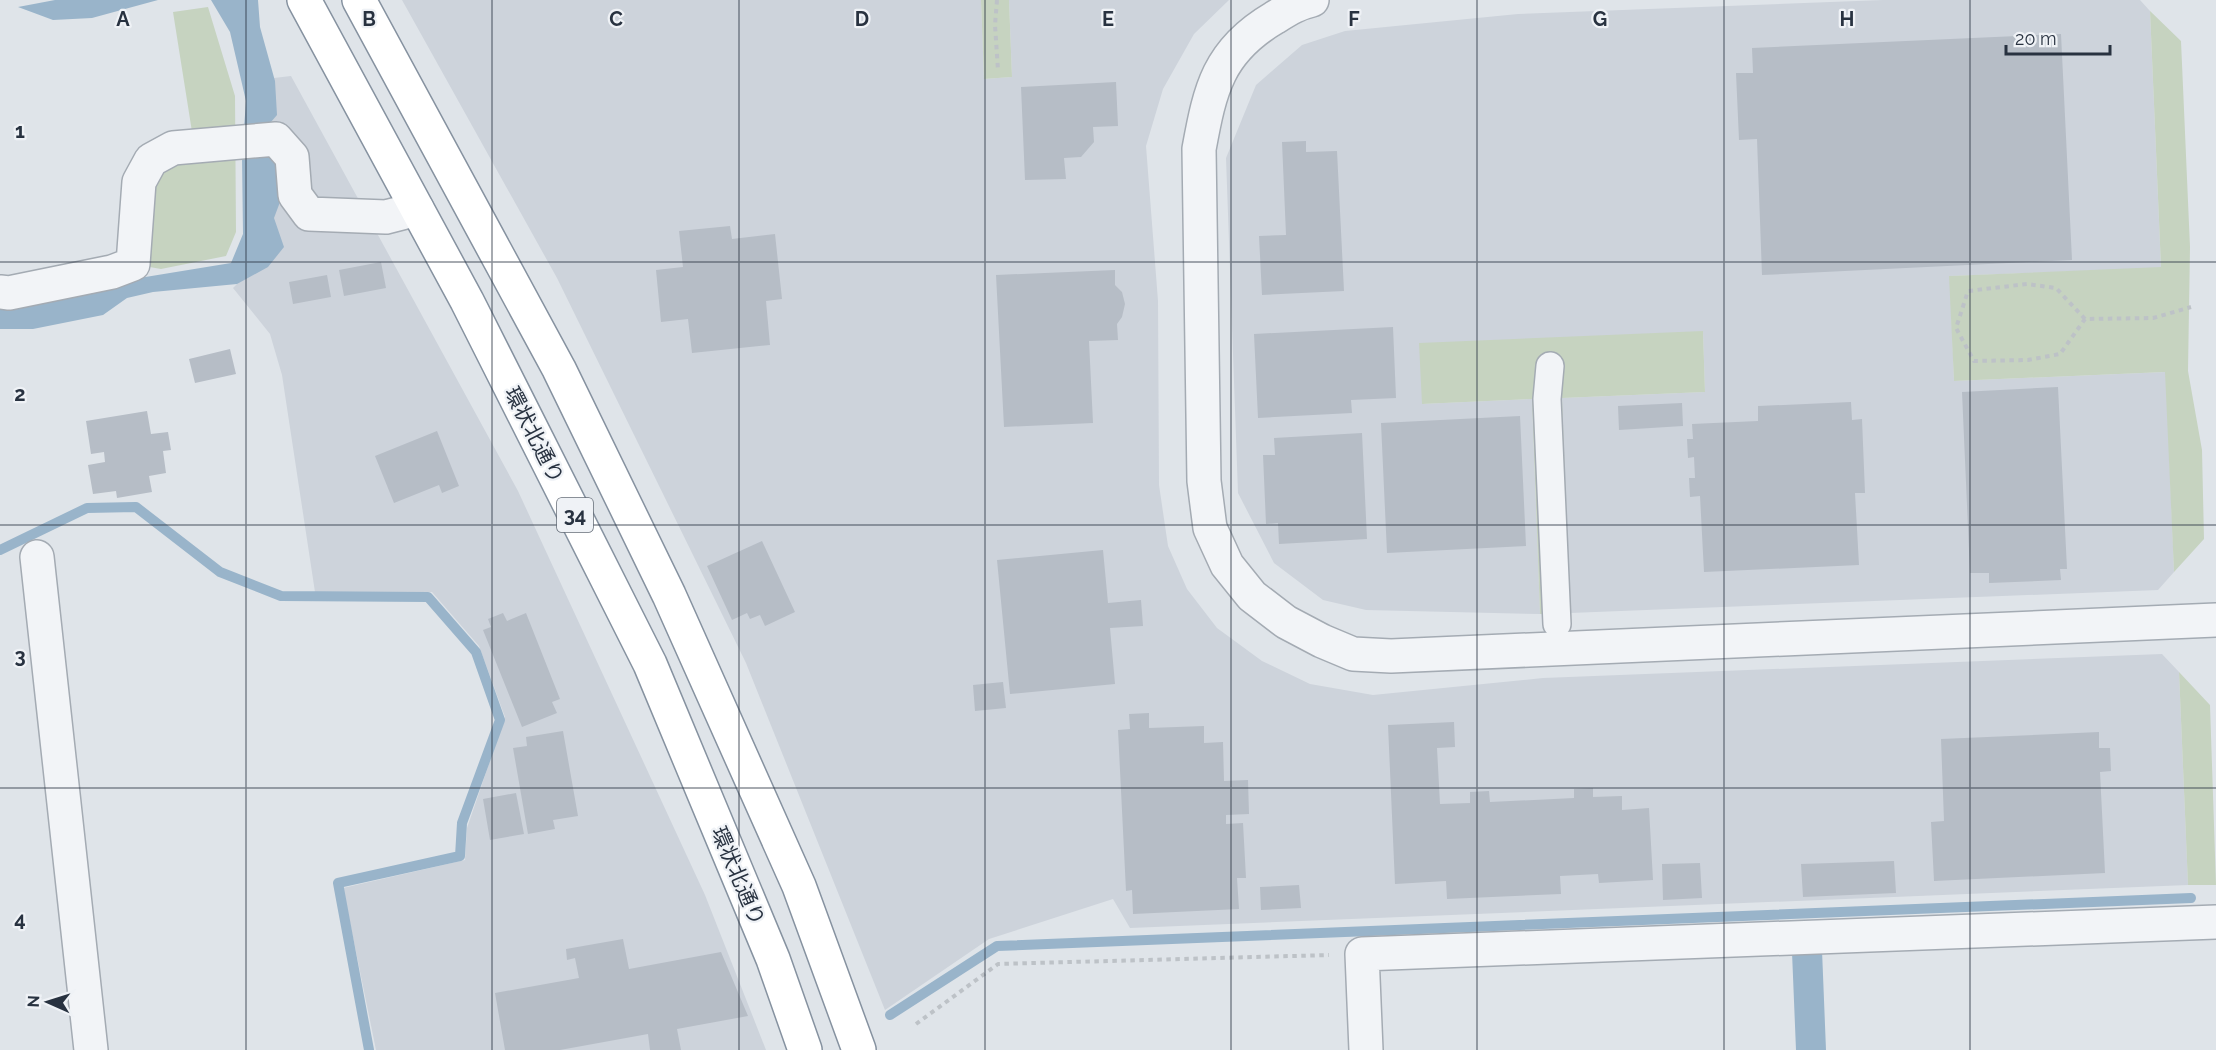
<svg xmlns="http://www.w3.org/2000/svg" width="2216" height="1050" viewBox="0 0 2216 1050" font-family="Raleway,'Noto Sans JP',sans-serif">
<style>
.built{fill:#cdd3db}
.green{fill:#c6d3c0}
.water{fill:#99b4ca}
.lines{fill:none;stroke-linecap:round;stroke-linejoin:round}
.stream{stroke:#99b4ca;stroke-width:10}
.building{fill:#b6bdc6}
.pedestrian-casing{stroke:#a4abb3;stroke-width:30}
.minor-casing{stroke:#a4abb3;stroke-width:36}
.trunk-casing{stroke:#8692a0;stroke-width:36}
.path{stroke:#bdc2c7;stroke-width:4;stroke-dasharray:4.5 4.5;stroke-linecap:butt}
.pedestrian{stroke:#f2f4f7;stroke-width:27}
.minor{stroke:#f2f4f7;stroke-width:33}
.trunk{stroke:#fff;stroke-width:33}
.grid{fill:none;stroke:#283240;stroke-width:1.5;stroke-opacity:0.55}
.labels{text-anchor:middle;stroke-width:4.5;stroke-linejoin:round;paint-order:stroke}
.shield{fill:#eff2f6;stroke:#646c77;stroke-width:1.5}
.shield-label{font-size:20px;font-weight:bold;fill:#283240}
.street-label{font-size:21px;fill:#283240;stroke:#eff2f6}
.grid-label{font-size:20px;text-anchor:middle;font-weight:bold;fill:#283240;stroke:#eff2f6;stroke-width:4.5;stroke-linejoin:round;paint-order:stroke}
</style>
<rect width="100%" height="100%" fill="#dfe4e9"/>
<path class="built" d="M 402,0 L 981,0 L 984,79 L 1012,77 L 1009,0 L 1229,0 L 1194,34 L 1163,89 L 1146,146 L 1158,301 L 1159,485 L 1168,546 L 1187,589 L 1217,628 L 1262,661 L 1310,684 L 1373,695 L 1543,678 L 2162,654 L 2179,672 L 2188,885 L 1130,928 L 1113,899 L 989,939 L 885,1010 L 746,663 L 557,278 Z
M 1883,0 L 2140,0 L 2150,11 L 2161,268 L 1950,276 L 1954,381 L 2166,372 L 2174,572 L 2158,590 L 1570,613 L 1562,398 L 1705,392 L 1703,331 L 1422,404 L 1532,399 L 1540,614 L 1366,610 L 1323,600 L 1274,563 L 1238,493 L 1226,158 L 1256,85 L 1302,45 L 1345,31 L 1518,14 Z
M 291,76 L 518,491 L 705,895 L 766,1050 L 376,1050 L 343,888 L 465,860 L 467,828 L 505,717 L 479,646 L 432,592 L 315,592 L 282,375 L 270,334 L 233,288 L 258,263 L 257,80 Z"/>
<path class="green" d="M 981,0 L 1009,0 L 1012,77 L 984,79 Z
M 208,7 L 235,96 L 236,232 L 226,256 L 161,269 L 110,260 L 127,238 L 129,174 L 193,138 L 173,12 Z
M 2150,11 L 2181,41 L 2190,247 L 2188,371 L 2202,450 L 2204,539 L 2174,572 L 2165,372 L 1954,381 L 1949,276 L 2161,267 Z
M 1703,331 L 1705,392 L 1562,398 L 1570,613 L 1540,614 L 1532,399 L 1422,404 L 1419,343 Z
M 2179,672 L 2210,705 L 2216,885 L 2188,885 Z"/>
<path class="water" d="M 55,0 L 158,0 L 92,18 L 53,20 L 18,7 Z
M 211,0 L 258,0 L 260,27 L 275,81 L 277,115 L 264,130 L 277,157 L 280,202 L 274,218 L 284,247 L 268,267 L 237,284 L 153,292 L 127,298 L 103,315 L 33,329 L 0,329 L 0,308 L 121,281 L 231,263 L 243,234 L 242,156 L 246,101 L 230,32 Z
M 1822,950 L 1826,1050 L 1796,1050 L 1792,952 Z"/>
<g class="lines">
<path class="stream" d="M 0,550 L 87,508 L 136,507 L 220,572 L 281,596 L 428,597 L 476,652 L 500,720 L 462,823 L 460,856 L 338,883 L 369,1050
M 890,1015 L 997,946 L 2191,898"/>
</g>
<path class="building" d="M 2061,34 L 2072,260 L 1762,275 L 1757,139 L 1739,140 L 1736,73 L 1753,73 L 1752,48 Z
M 1116,82 L 1118,126 L 1093,127 L 1094,142 L 1081,157 L 1064,158 L 1066,179 L 1025,180 L 1021,87 Z
M 1306,141 L 1306,152 L 1337,151 L 1344,291 L 1262,295 L 1259,236 L 1286,235 L 1282,142 Z
M 730,226 L 732,239 L 775,234 L 782,299 L 766,301 L 770,345 L 692,353 L 688,319 L 661,322 L 656,270 L 683,267 L 679,231 Z
M 381,262 L 386,288 L 344,296 L 339,270 Z
M 1115,270 L 1115,285 L 1122,292 L 1125,304 L 1122,317 L 1117,324 L 1118,340 L 1089,341 L 1093,423 L 1004,427 L 996,275 Z
M 327,275 L 331,297 L 293,304 L 289,282 Z
M 1393,327 L 1396,398 L 1351,400 L 1352,413 L 1258,418 L 1254,334 Z
M 230,349 L 236,374 L 195,383 L 189,359 Z
M 2058,387 L 2067,569 L 2060,569 L 2061,580 L 1989,583 L 1989,573 L 1970,573 L 1962,392 Z
M 1851,402 L 1852,420 L 1862,419 L 1865,493 L 1855,493 L 1859,565 L 1704,572 L 1700,496 L 1690,497 L 1689,478 L 1695,478 L 1694,457 L 1688,458 L 1687,439 L 1693,439 L 1692,424 L 1758,421 L 1758,406 Z
M 1682,403 L 1683,426 L 1619,430 L 1618,406 Z
M 147,411 L 151,434 L 168,432 L 171,450 L 163,451 L 166,473 L 149,476 L 152,492 L 117,498 L 116,491 L 93,494 L 88,465 L 105,462 L 104,452 L 91,454 L 86,421 Z
M 1520,416 L 1526,546 L 1387,553 L 1381,423 Z
M 437,431 L 459,486 L 442,493 L 439,485 L 394,503 L 375,456 Z
M 1362,433 L 1367,539 L 1279,544 L 1278,523 L 1266,524 L 1263,455 L 1275,455 L 1274,438 Z
M 762,541 L 795,612 L 765,626 L 760,615 L 750,619 L 747,613 L 732,620 L 707,566 Z
M 1103,550 L 1108,603 L 1141,600 L 1143,626 L 1110,628 L 1115,684 L 1010,694 L 997,560 Z
M 503,613 L 507,621 L 526,613 L 560,699 L 552,702 L 557,713 L 522,727 L 483,630 L 491,627 L 488,619 Z
M 1003,682 L 1006,708 L 975,711 L 973,685 Z
M 1149,713 L 1149,728 L 1204,726 L 1204,743 L 1223,742 L 1224,781 L 1248,780 L 1249,814 L 1226,815 L 1226,824 L 1243,823 L 1246,878 L 1237,878 L 1239,909 L 1133,914 L 1132,890 L 1126,891 L 1118,730 L 1130,729 L 1129,714 Z
M 1454,722 L 1455,747 L 1437,748 L 1440,804 L 1470,803 L 1470,792 L 1489,791 L 1490,802 L 1574,798 L 1574,789 L 1593,788 L 1593,797 L 1622,796 L 1622,810 L 1649,808 L 1653,880 L 1599,883 L 1598,874 L 1560,876 L 1561,894 L 1447,899 L 1446,881 L 1395,884 L 1388,725 Z
M 563,731 L 578,816 L 553,820 L 555,829 L 528,834 L 513,748 L 527,746 L 526,737 Z
M 2099,732 L 2099,748 L 2110,748 L 2111,771 L 2100,772 L 2105,873 L 1934,881 L 1931,822 L 1944,821 L 1941,739 Z
M 516,793 L 524,834 L 490,840 L 483,799 Z
M 1894,861 L 1896,893 L 1803,897 L 1801,864 Z
M 1700,863 L 1702,898 L 1663,900 L 1662,864 Z
M 1299,885 L 1301,908 L 1261,910 L 1260,887 Z
M 623,939 L 629,969 L 721,952 L 748,1016 L 677,1029 L 681,1050 L 650,1050 L 648,1034 L 560,1050 L 505,1050 L 495,993 L 579,978 L 575,958 L 567,960 L 566,949 Z"/>
<g class="lines">
<g class="pedestrian-casing">
<path id="pedestrian" d="M 1550,366 L 1547,399 L 1557,624"/>
</g>
<g class="minor-casing">
<path id="minor" d="M 1312,0 C 1298,3 1287,10 1274,18 C 1218,51 1210,89 1199,149 L 1204,481 L 1210,528 L 1227,565 L 1252,596 L 1286,622 L 1322,641 L 1353,654 L 1391,656 L 2216,620
M 0,292 L 9,293 L 112,272 L 133,264 L 139,182 L 151,160 L 173,148 L 276,139 L 292,157 L 295,195 L 309,214 L 386,217 L 417,209
M 37,557 L 91,1050
M 1366,1050 L 1362,954 L 2216,922"/>
</g>
<g class="trunk-casing">
<path id="trunk" d="M 304,0 L 467,301 L 650,664 L 773,959 L 805,1050
M 359,0 L 559,369 L 669,595 L 799,886 L 859,1050"/>
</g>
<path class="path" d="M 997,0 L 995,25 L 998,70
M 2085,319 L 2056,288 L 2027,284 L 1968,291 L 1956,328 L 1974,361 L 2028,360 L 2060,354 L 2085,319 L 2153,318 L 2191,307
M 916,1024 L 998,964 L 1329,955"/>
<use href="#pedestrian" class="pedestrian"/>
<use href="#minor" class="minor"/>
<use href="#trunk" class="trunk"/>
</g>
<path class="grid" d="M 246,0 L 246,1050M 492,0 L 492,1050M 739,0 L 739,1050M 985,0 L 985,1050M 1231,0 L 1231,1050M 1477,0 L 1477,1050M 1724,0 L 1724,1050M 1970,0 L 1970,1050M 0,262 L 2216,262M 0,525 L 2216,525M 0,788 L 2216,788"/>
<g class="labels">
<rect class="shield" x="557" y="498" width="36" height="34" rx="4.5"/>
<g class="shield-label">
<text x="575" y="522">34</text>
</g>
<g class="street-label">
<text transform="translate(534 435) rotate(63)" y="7">環状北通り</text>
<text transform="translate(738 876) rotate(67)" y="7">環状北通り</text>
</g>
</g>
<g class="grid-label">
<text x="123" y="26">A</text>
<text x="369" y="26">B</text>
<text x="616" y="26">C</text>
<text x="862" y="26">D</text>
<text x="1108" y="26">E</text>
<text x="1354" y="26">F</text>
<text x="1600" y="26">G</text>
<text x="1847" y="26">H</text>
<text x="20" y="138">1</text>
<text x="20" y="401">2</text>
<text x="20" y="663">3</text>
<text x="20" y="926">4</text>
</g>
<g transform="translate(48 1002) rotate(273)" stroke="#eff2f6" stroke-width="4.5" paint-order="stroke">
<path d="M0-4.5L10 22L0 15L-10 22Z" fill="#283240"/>
<text y="-9" font-size="16" font-weight="bold" text-anchor="middle" fill="#283240">N</text>
</g>
<path d="M2006 45v9h104v-9" fill="none" stroke="#283240" stroke-width="3"/>
<text x="2015" y="45" font-size="18" fill="#283240" stroke="#eff2f6" stroke-width="4.5" paint-order="stroke">20 m</text>
</svg>
